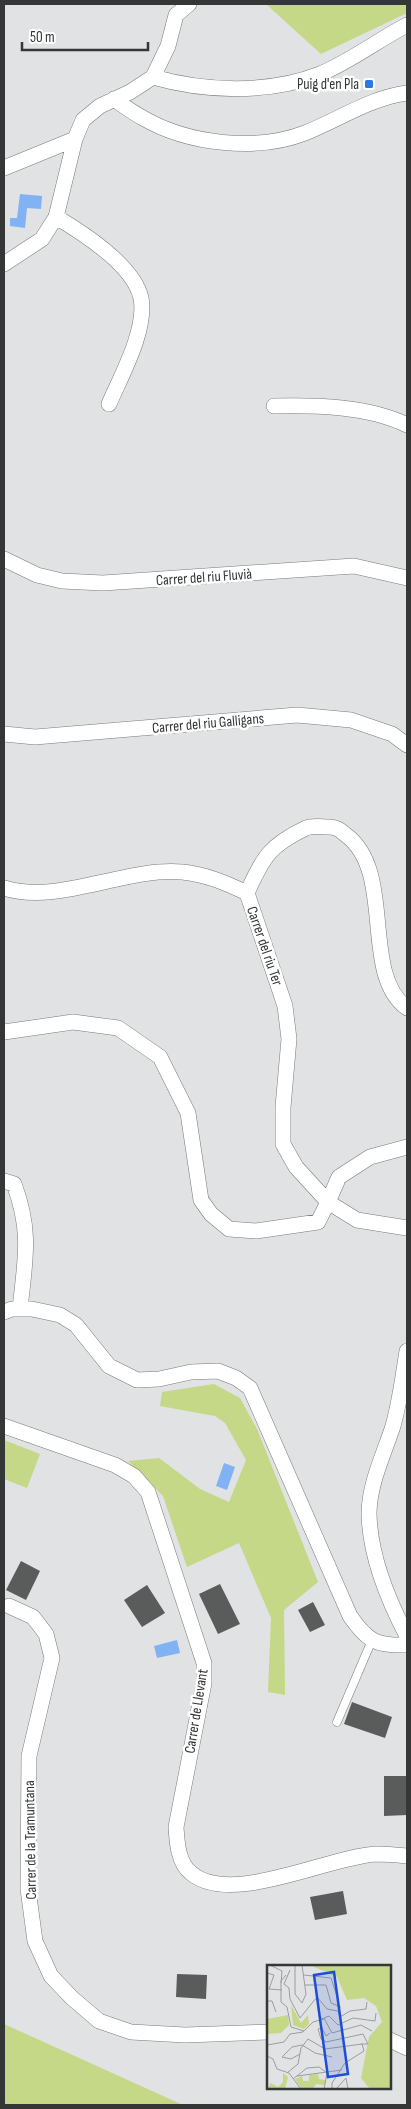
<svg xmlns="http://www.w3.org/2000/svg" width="411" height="2109" viewBox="0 0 411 2109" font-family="'Sofia Sans Condensed',sans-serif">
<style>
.green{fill:#c4d887}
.water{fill:#81b2f3}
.building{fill:#5a5b5b}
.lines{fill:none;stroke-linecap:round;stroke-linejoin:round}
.lane-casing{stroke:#797a7b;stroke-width:9}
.street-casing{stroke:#797a7b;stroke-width:16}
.lane{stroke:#fff;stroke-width:8}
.street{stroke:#fff;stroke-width:15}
.poi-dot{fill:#2b79e5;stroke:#fff;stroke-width:2}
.labels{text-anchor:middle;stroke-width:5;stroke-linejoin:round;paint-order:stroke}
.poi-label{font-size:15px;fill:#353636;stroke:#fff;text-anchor:end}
.street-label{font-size:15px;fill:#353636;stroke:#fff}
.inset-road{fill:none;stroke:#9c9d9e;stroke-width:1}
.view{fill:#1d4ed8;fill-opacity:0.15;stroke:#1d4ed8;stroke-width:2.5}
.inset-edge{fill:none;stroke:#353636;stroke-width:2.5}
</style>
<rect width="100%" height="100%" fill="#e1e2e3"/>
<path class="green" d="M 266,4 L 407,4 L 407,13 L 321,54 Z
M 214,1384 L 240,1398 L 257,1429 L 318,1582 L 284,1610 L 285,1695 L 268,1692 L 271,1618 L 239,1543 L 187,1567 L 163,1496 L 128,1461 L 159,1458 L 200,1489 L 229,1502 L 246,1460 L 225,1423 L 215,1416 L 160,1406 L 162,1392 Z
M 4,1440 L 40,1454 L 27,1488 L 4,1479 Z
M 4,2024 L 183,2105 L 4,2105 Z"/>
<path class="water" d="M 20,194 L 42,196 L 41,209 L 27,208 L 25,228 L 10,226 L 10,218 L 17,218 Z
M 224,1463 L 235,1467 L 227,1490 L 216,1486 Z
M 177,1640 L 180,1653 L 157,1658 L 154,1646 Z"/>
<path class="building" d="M 21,1561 L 40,1571 L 26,1600 L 6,1590 Z
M 220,1584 L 240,1624 L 218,1634 L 199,1594 Z
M 147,1585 L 165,1613 L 142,1627 L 124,1600 Z
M 313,1602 L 325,1625 L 310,1632 L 298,1610 Z
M 352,1702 L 392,1717 L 385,1738 L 344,1724 Z
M 384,1776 L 407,1776 L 407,1815 L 384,1816 Z
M 343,1891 L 347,1914 L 315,1920 L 310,1897 Z
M 177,1974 L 207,1975 L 206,1999 L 176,1997 Z"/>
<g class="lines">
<g class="lane-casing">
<path id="lane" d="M 337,1722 L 372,1640"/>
</g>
<g class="street-casing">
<path id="street" d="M 153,77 C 205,92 269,94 320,74 C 351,61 378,40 407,25
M 114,99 C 124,106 133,113 143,118 C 188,144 256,152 305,133 C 340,119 370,98 407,93
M 4,168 L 75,139
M 56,217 C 83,233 134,266 141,298 C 147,330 121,376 109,404
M 4,264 L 42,239 L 56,217 L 75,139 L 83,120 L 100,106 L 130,92 L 153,77 L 168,46 L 176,15 L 189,4
M 274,406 C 316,405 368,406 407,425
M 4,559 L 37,575 L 62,581 L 103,583 L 354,566 L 407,578
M 4,734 L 35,737 L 297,715 L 351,720 L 392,734 L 407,745
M 4,888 C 58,905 126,867 182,872 C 205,874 226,883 247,893 L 285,1006 L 289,1039 L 283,1107 L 283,1144 L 296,1167 L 328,1202 L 318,1222 L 256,1231 L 229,1229 L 211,1214 L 201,1200 L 188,1113 L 160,1057 L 118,1028 L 73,1022 L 4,1032
M 247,893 C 263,857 270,845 306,828 C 313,825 322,827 329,827 C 337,827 340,830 346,835 C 396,872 360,974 407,1008
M 407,1147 L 370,1157 L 339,1177 L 328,1202 L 357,1220 L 407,1228
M 4,1181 L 14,1184 C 32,1232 25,1260 20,1309
M 4,1312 L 12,1309 L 32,1309 L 60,1315 L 76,1325 L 109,1366 L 137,1380 L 159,1379 L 191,1372 L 218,1371 L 236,1378 L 250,1388 L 350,1616 C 368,1642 377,1646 407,1645
M 407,1351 C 403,1376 400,1401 393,1426 C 384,1454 369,1484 369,1514 C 370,1555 388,1600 407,1636
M 4,1426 L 115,1465 L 134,1476 L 148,1492 L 204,1663 L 204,1683 L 176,1827 C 177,1842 178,1863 191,1873 C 231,1907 329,1856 377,1854 C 387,1854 397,1855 407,1856
M 9,1606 L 33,1617 L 46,1634 L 52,1658 L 29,1756 L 28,1889 L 35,1941 L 51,1976 L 72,1998 L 99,2021 L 131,2032 L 185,2035 L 268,2032
M 390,2040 L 407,2048"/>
</g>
<use href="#lane" class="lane"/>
<use href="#street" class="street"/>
</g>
<rect class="poi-dot" x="364" y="79" width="10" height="10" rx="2.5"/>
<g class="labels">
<g class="poi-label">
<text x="359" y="89">Puig d'en Pla</text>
</g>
<g class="street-label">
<text transform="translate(204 577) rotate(-4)" y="5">Carrer del riu Fluvià</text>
<text transform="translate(208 723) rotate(-5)" y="5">Carrer del riu Galligans</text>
<text transform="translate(265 946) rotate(71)" y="5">Carrer del riu Ter</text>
<text transform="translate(196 1711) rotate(-81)" y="5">Carrer de Llevant</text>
<text transform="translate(30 1840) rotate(-91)" y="5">Carrer de la Tramuntana</text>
</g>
</g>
<g transform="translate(267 1965)">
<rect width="124" height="124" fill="#e1e2e3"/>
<path d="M 43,0 L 124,0 L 124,124 L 103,124 L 94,113 L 102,72 L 115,57 L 109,41 L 97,33 L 80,35 L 70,12 ZM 24,40 L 34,58 L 41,50 L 42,59 L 37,64 L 26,60 ZM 21,50 L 22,60 L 14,68 L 0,69 L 0,54 ZM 16,108 L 21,112 L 18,124 L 0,124 L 4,118 L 11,122 L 16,117 ZM 51,109 L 52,114 L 58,115 L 58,120 L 49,119 L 46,124 L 35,124 L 28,114 L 35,111 L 36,116 L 42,116 L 42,110 Z" fill="#c4d887"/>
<path class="inset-road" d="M 3,0 L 15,6 L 14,18M 28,0 L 28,29 L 35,38 L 39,29 L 35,0M 23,5 L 17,19 L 22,23 L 23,34 L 33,53 L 50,32M 0,8 L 7,10 L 2,24 L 15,25M 19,10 L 14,16 L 14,37 L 20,42 L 24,62 L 37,66M 37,10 L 64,13 L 70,31M 38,20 L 59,20 L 64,38 L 74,42M 50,32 L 60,44 L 71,46M 0,36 L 5,36 L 9,47M 71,46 L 73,52 L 83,46 L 99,44 L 100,37M 105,66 L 94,60 L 65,68 L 57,53 L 62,51 L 71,60 L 86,53 L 108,56 L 109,48M 63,68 L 59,71 L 55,63 L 51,64 L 54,74 L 59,77 L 96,69 L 101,79 L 94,79M 0,80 L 17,77 L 23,69 L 36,67 L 46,57 L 57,54 L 52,52 L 50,32M 33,89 L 24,94 L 15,92 L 25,82 L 35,80 L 48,88 L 65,92M 0,91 L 6,94 L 10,104 L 22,108 L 34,124M 20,108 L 31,99 L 34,83 L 41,74 L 58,84 L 95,79 L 97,86 L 78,98 L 65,118 L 65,124M 30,111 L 75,105M 26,114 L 40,103 L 52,102 L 60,108 L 57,124M 69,124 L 79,113 L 81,124"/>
<path class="view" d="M 67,7 L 81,109 L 61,112 L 47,10 Z"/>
<rect width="124" height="124" class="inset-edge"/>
</g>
<rect width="411" height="2109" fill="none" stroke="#353636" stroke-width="10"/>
<path d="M22 42v8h126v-8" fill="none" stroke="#353636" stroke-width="2.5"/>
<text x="30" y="42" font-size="15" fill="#353636" stroke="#ffffff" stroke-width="4" paint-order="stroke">50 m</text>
</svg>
